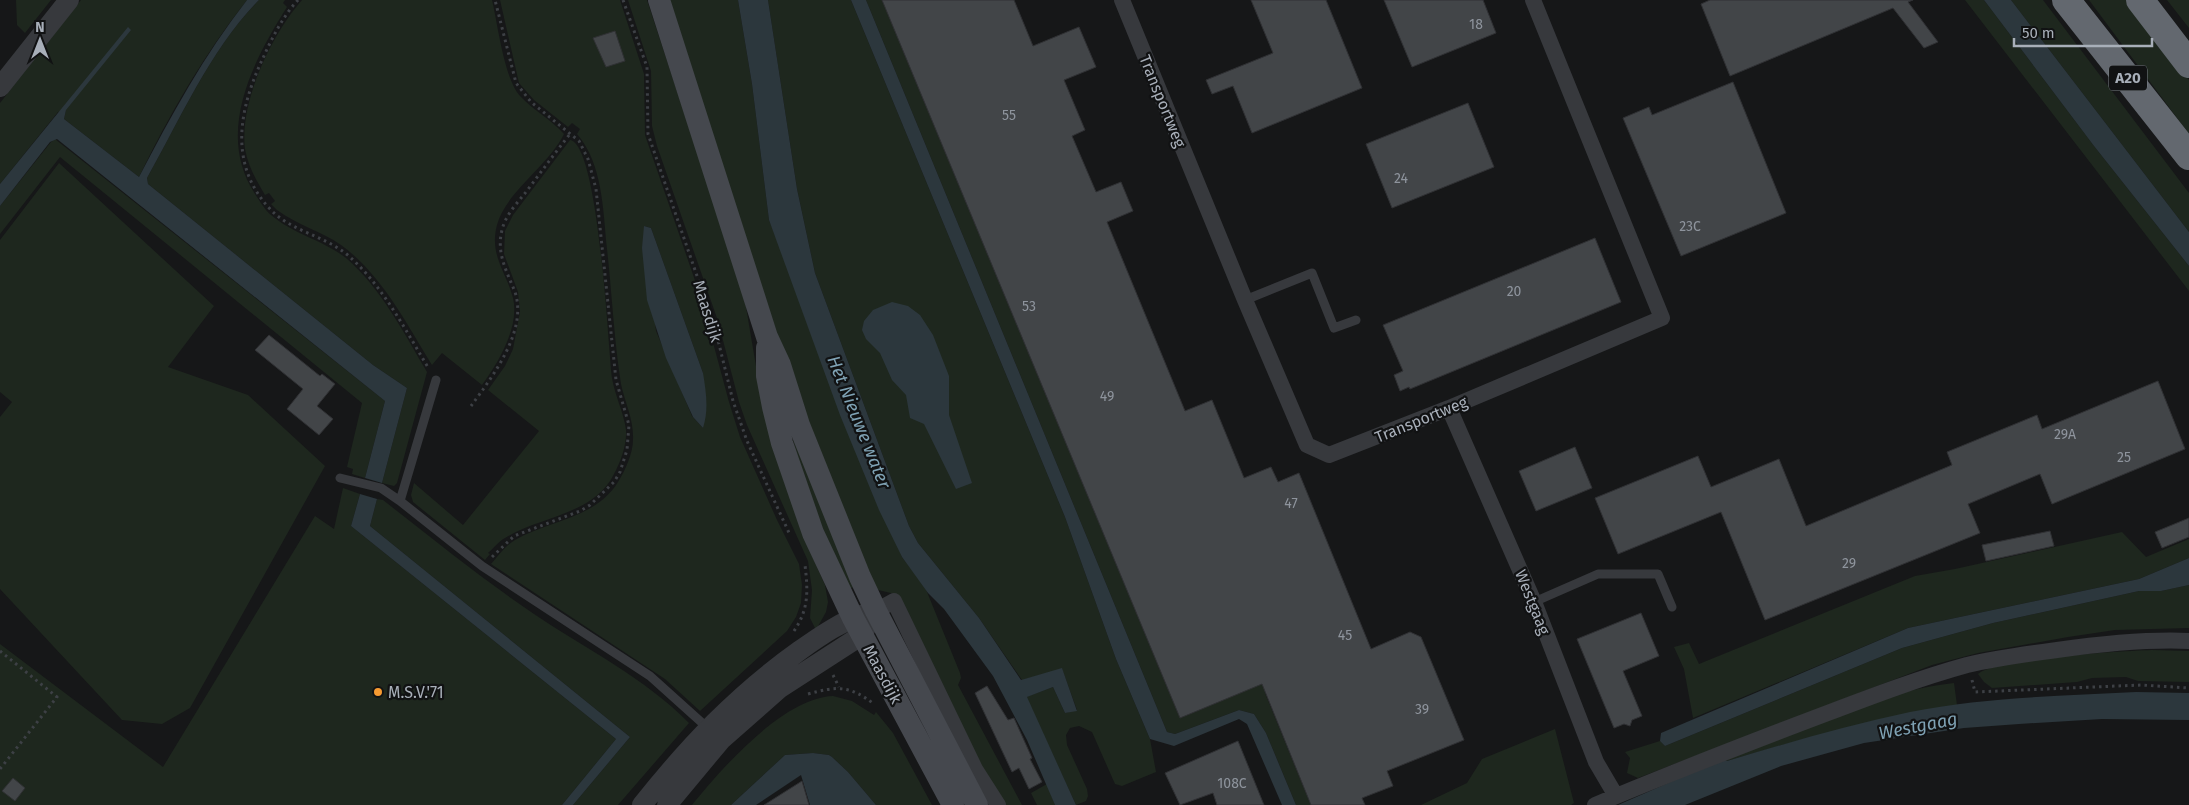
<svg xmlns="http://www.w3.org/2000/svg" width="2189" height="805" viewBox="0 0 2189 805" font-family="'Fira Sans',sans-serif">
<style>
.green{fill:#1e271e;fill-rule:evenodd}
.water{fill:#2c373d}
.building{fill:#424548;stroke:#303134}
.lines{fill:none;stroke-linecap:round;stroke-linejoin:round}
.path{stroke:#3d4045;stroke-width:3;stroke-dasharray:2.5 4;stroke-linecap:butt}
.service{stroke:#37393d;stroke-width:9}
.minor{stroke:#37393d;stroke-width:16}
.tertiary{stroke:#37393d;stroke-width:20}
.secondary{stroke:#45484e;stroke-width:22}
.motorway{stroke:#63686f;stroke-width:28}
.poi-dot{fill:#f69a31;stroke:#111213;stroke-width:2}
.labels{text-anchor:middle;stroke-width:4.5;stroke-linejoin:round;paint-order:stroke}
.number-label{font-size:14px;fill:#8e949d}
.shield{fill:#111213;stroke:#7b8087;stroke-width:1}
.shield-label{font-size:15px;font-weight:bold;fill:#a8afb9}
.street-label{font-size:16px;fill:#a8afb9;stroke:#111213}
.poi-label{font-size:16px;fill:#a8afb9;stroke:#111213;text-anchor:start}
.water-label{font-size:18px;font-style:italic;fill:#7fa2b4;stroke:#111213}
</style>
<rect width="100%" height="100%" fill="#161718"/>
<path class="green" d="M 16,0 L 51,0 L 25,33 L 17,25 Z
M 81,0 L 247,0 C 204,54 169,115 139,177 L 64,119 L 66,110 L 58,112 L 0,184 L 0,103 Z
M 259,0 L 285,0 L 283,3 L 287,7 C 253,61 215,133 255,194 C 260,201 264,209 271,215 C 293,234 323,240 346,258 C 381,288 404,333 427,372 L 397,483 L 394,486 L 382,483 L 407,388 L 373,365 L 148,184 L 147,178 C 181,118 210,50 259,0 Z
M 302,0 L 492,0 C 498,25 504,78 520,96 C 533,110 552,120 564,134 C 549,165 505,193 497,225 C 489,255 506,271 513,298 C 520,327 498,363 482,385 L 442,353 L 432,365 C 406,323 382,275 341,245 C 321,231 297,225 277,210 L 271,204 L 275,201 L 269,193 L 265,195 C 256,180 248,166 245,149 C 239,102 272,34 302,0 Z
M 500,0 L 620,0 L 644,74 L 645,135 L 701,298 L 729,402 L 740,437 L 777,520 L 799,564 L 802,585 L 801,603 L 796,617 L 787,631 L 700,711 L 665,679 L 491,564 C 499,555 504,547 515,540 C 549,520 595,519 618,482 C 625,471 633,453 633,440 C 634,420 625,403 621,384 C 614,340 612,294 607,249 C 603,211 603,164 577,134 L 580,129 L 572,123 L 568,127 L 534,100 L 519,83 ZM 644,226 L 651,228 L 703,373 L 703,428 L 692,416 L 656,331 Z
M 628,0 L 647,0 L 744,295 L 760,390 L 806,542 L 825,585 L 828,602 L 826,612 L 816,630 L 810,618 L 812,590 L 808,561 L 747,425 L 739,402 L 718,321 L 657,146 L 652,126 L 651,71 Z
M 670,0 L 738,0 L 752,84 L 769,220 L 902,557 L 925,587 L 960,673 L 961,678 L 958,685 L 1022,805 L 1005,805 L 979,766 L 895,594 L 874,589 L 807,431 Z
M 768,0 L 851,0 L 1065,517 L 1116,659 L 1150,739 L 1156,772 L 1122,786 L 1115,784 L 1092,732 L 1079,726 L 1070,728 L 1066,735 L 1067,745 L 1087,789 L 1088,796 L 1086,801 L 1076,805 L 1026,697 L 1053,687 L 1065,713 L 1077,710 L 1062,669 L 1022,680 L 979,618 L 918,543 L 909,526 L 815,273 L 797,189 Z
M 866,0 L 882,0 L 1180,718 L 1266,682 L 1270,691 L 1265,693 L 1310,803 L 1340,805 L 1296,805 L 1266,733 L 1254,714 L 1239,710 L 1175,734 L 1167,732 Z
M 1965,0 L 1984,0 L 2094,146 L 2189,266 L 2189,291 Z
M 2011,0 L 2043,0 L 2189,193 L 2189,232 Z
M 2089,0 L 2126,0 L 2189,80 L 2189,134 Z
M 2167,0 L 2189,0 L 2189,28 Z
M 55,139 L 385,401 L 365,478 L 352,474 L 353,469 L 347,467 L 362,403 L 60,157 L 0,234 L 0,206 L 51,142 Z
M 570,140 C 599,144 608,347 612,378 C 615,396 624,413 626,430 C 627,444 621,461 614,474 C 594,515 540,516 505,538 C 499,541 494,548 488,553 L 490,554 L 485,560 L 413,502 L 411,495 L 414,483 L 463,525 L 539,431 L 488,390 L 505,366 L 513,349 L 520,312 L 518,292 L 504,254 L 505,231 L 513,215 Z
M 59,163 L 214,306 L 168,367 L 248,395 L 325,466 L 190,708 L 162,724 L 122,720 L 0,589 L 0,417 L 12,402 L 0,392 L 0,240 Z
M 778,372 L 858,585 L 847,590 L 800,472 Z
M 343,488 L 360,494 L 351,526 L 616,739 L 562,805 L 0,805 L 0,644 L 163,767 L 315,516 L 334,529 Z
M 377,499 L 383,500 C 433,539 482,579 534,614 C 586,649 645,678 689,723 L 618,805 L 573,805 L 630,737 L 370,526 Z
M 2122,532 L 2146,557 L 2189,539 L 2189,558 L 2139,579 L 1908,628 L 1693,718 L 1684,669 L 1674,647 L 1689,643 L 1699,664 L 1915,576 L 1955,569 Z
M 2189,585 L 2189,628 L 2115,630 L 2068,637 L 1978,653 L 1932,665 L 1638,778 L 1627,773 L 1630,758 L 1625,752 L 1660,741 L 1665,746 L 1902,648 L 1993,623 L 2139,591 L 2161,591 Z
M 2152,650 L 2189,651 L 2189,682 L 2138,681 L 2126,677 L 2092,678 L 2077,682 L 1992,688 L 1984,682 L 1978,674 C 1995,658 2123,651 2152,650 Z
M 1954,683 L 1957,705 C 1879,717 1803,739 1727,761 L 1723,759 C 1797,730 1874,692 1954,683 Z
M 833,696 L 852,701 L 874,715 L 876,712 L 893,733 L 932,805 L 876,805 L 848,772 L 832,757 L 829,755 L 813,753 L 785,755 L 731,805 L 692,805 C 722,768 783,698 833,696 Z
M 1555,729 L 1574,803 L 1571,805 L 1421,805 L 1467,783 L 1482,759 Z
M 1047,784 L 1055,805 L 1037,805 L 1031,793 Z"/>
<path class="water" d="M 247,0 L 259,0 C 210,50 181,118 147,178 L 148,184 L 373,365 L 407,388 L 382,483 L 365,478 L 385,401 L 57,139 L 50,142 L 0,206 L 0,184 L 128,27 L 131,30 L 66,110 L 64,119 L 139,177 C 171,116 204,55 247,0 Z
M 738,0 L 768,0 L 797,189 L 815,273 L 909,526 L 918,543 L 979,618 L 1021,680 L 1062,668 L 1077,711 L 1065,713 L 1053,687 L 1027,697 L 1076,805 L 1055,805 L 1027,740 L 993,676 L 944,609 L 928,593 L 902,557 L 879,510 L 840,415 L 769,220 L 752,84 Z
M 851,0 L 866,0 L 1167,732 L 1175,734 L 1239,710 L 1254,714 L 1266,733 L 1296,805 L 1282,805 L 1247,724 L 1239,719 L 1174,746 L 1150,739 L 1116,659 L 1065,517 Z
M 1984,0 L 2011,0 L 2189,232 L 2189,266 L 2094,146 Z
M 644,226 L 651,228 L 703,373 C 706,392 709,409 703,428 L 693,417 L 666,358 L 647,300 L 642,248 Z
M 892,302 L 908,306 L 920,315 L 933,335 L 949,376 L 949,415 L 972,483 L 956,489 L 924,424 L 910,418 L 906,395 L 892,380 L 880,353 L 866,339 L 862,330 L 864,321 L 873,310 Z
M 360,494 L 377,499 L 370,526 L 630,737 L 573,805 L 562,805 L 616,739 L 351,526 Z
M 2189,558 L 2189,585 L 2161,591 L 2139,591 L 1993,623 L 1902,648 L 1665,746 L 1660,741 L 1661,733 L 1908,628 L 2139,579 Z
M 2136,692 L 2189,693 L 2189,720 L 2102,719 L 2019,724 L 1964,728 L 1864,743 L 1781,766 L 1685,805 L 1618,805 L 1723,759 L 1727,761 C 1787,743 1848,725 1910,712 C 1984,697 2061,696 2136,692 Z
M 813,753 L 829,755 L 832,757 L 848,772 L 876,805 L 810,805 L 801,775 L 756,805 L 731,805 L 785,755 Z"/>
<path class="building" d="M 882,0 L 1014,0 L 1033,46 L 1079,27 L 1096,67 L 1064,80 L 1085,130 L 1072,136 L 1096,192 L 1121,182 L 1133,211 L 1107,222 L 1185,411 L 1212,400 L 1244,478 L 1271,467 L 1278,482 L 1299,473 L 1371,649 L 1410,632 L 1421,637 L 1464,740 L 1387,771 L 1393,786 L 1362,798 L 1365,805 L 1311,805 L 1262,684 L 1180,718 Z
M 1251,0 L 1326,0 L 1362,88 L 1252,133 L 1233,86 L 1212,94 L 1206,80 L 1273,53 Z
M 1384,0 L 1483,0 L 1496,33 L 1412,67 Z
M 1710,0 L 1913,0 L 1908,2 L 1938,42 L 1924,48 L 1893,8 L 1730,76 L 1701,4 Z
M 615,31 L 625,61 L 606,67 L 593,38 Z
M 1733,82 L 1786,213 L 1681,256 L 1623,118 L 1649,107 L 1652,115 Z
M 1468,103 L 1494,167 L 1392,208 L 1366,144 Z
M 1595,238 L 1621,302 L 1410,389 L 1409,387 L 1400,391 L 1394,375 L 1403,371 L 1383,325 Z
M 269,335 L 320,376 L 322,374 L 335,384 L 317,406 L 333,419 L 319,435 L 287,409 L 303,389 L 255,350 Z
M 2158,381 L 2185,449 L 2052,504 L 2040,474 L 1968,504 L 1980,533 L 1765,620 L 1721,512 L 1618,554 L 1595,498 L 1698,456 L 1711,487 L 1779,459 L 1806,526 L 1952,465 L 1947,452 L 1986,436 L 2037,415 L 2042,429 Z
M 1575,447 L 1592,488 L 1536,511 L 1519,471 Z
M 2189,518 L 2189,537 L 2162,548 L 2155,532 Z
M 2050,531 L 2054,546 L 1986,561 L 1982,545 Z
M 1641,613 L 1659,656 L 1623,671 L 1642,716 L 1632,720 L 1630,726 L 1624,724 L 1614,728 L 1577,639 Z
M 987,686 L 1008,720 L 1014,718 L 1032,758 L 1030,759 L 1042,782 L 1029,789 L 1019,768 L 1012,772 L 975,693 Z
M 1238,741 L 1264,805 L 1217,805 L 1213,793 L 1180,805 L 1165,773 Z
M 13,778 L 25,788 L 15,801 L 2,791 Z
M 802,781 L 809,805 L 764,805 Z"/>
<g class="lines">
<path class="path" d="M 298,0 C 283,16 272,38 263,58 C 239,109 228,164 270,209 C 291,232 328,236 351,258 C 384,288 406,331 429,369
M 623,0 L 647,67 L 648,134 L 715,328 L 733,401 L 747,441 L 790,535
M 471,406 C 492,377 528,331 515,292 C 507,272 496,253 502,230 C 505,216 517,203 526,192 C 541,172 555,153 570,134
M 492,557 L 514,536 L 580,511 L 590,505 L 614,482 L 620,472 L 627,450 L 629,425 L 616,380 L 596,189 L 588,159 L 579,141 L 531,102 L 516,83 L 495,0
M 794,631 C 809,609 808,591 805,565
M 0,651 L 57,697 L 0,769
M 833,675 L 839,687
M 1972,680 L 1975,692 L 2141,685 L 2189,688
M 808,694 C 837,686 849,685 874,704"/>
<path class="service" d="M 1245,300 L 1312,273 L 1334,328 L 1356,320
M 436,380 L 400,501 L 482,566 L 650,676 L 710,730
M 340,478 L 381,488 L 400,501
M 1534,602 L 1598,574 L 1658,574 L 1672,607"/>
<path class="minor" d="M 1122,0 L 1245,300 L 1307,445 L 1329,455 L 1449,408 L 1662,318 L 1533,0
M 1449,408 L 1534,602 L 1596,762 L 1616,796
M 876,611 L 894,601 L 975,769 L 998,805
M 1595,805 C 1661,777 1728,751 1796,725 C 1852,704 1909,681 1967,665 C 1996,658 2027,654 2057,650 C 2100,644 2145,639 2189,641"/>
<path class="tertiary" d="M 0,87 L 69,0
M 642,805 C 689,746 737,695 799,651 C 820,636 843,620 868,613
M 667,805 L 721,740 L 780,688 L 862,635 L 869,622"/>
<path class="secondary" d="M 659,0 L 767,337 L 780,365 L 799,425 L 860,577 L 876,611 L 977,805
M 767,348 L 767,376 L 773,407 L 782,443 L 813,533 L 853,618 L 953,805"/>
<path class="motorway" d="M 2066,0 L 2189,156
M 2140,0 L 2189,64"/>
</g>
<circle class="poi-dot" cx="378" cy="692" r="5"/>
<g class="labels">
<g class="number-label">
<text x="1476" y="29">18</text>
<text x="1009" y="120">55</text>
<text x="1401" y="183">24</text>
<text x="1690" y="231">23C</text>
<text x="1514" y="296">20</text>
<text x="1029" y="311">53</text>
<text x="1107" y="401">49</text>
<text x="2065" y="439">29A</text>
<text x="2124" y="462">25</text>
<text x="1291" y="508">47</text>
<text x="1849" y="568">29</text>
<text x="1345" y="640">45</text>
<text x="1422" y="714">39</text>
<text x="1232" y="788">108C</text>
</g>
<rect class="shield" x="2109" y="65.5" width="38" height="25" rx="4"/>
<g class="shield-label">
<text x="2128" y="83">A20</text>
</g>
<g class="street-label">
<text transform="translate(1163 101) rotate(68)" y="6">Transportweg</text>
<text transform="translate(708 311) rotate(73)" y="6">Maasdijk</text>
<text transform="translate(1421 419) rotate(-22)" y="6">Transportweg</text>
<text transform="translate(1533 602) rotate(68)" y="6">Westgaag</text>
<text transform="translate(883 674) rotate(62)" y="6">Maasdijk</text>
</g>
<g class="poi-label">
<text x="388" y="698">M.S.V.'71</text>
</g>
<g class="water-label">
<text transform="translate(859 422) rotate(68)" y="6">Het Nieuwe water</text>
<text transform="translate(1918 726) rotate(-11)" y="6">Westgaag</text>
</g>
</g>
<g transform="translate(40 40)" stroke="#111213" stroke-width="4" paint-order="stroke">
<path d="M0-4L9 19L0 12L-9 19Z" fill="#a8afb9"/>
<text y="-8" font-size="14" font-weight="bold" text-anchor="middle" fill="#a8afb9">N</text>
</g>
<path d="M2014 38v8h138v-8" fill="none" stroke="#a8afb9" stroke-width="2.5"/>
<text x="2022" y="38" font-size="15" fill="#a8afb9" stroke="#111213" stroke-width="4" paint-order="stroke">50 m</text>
</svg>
